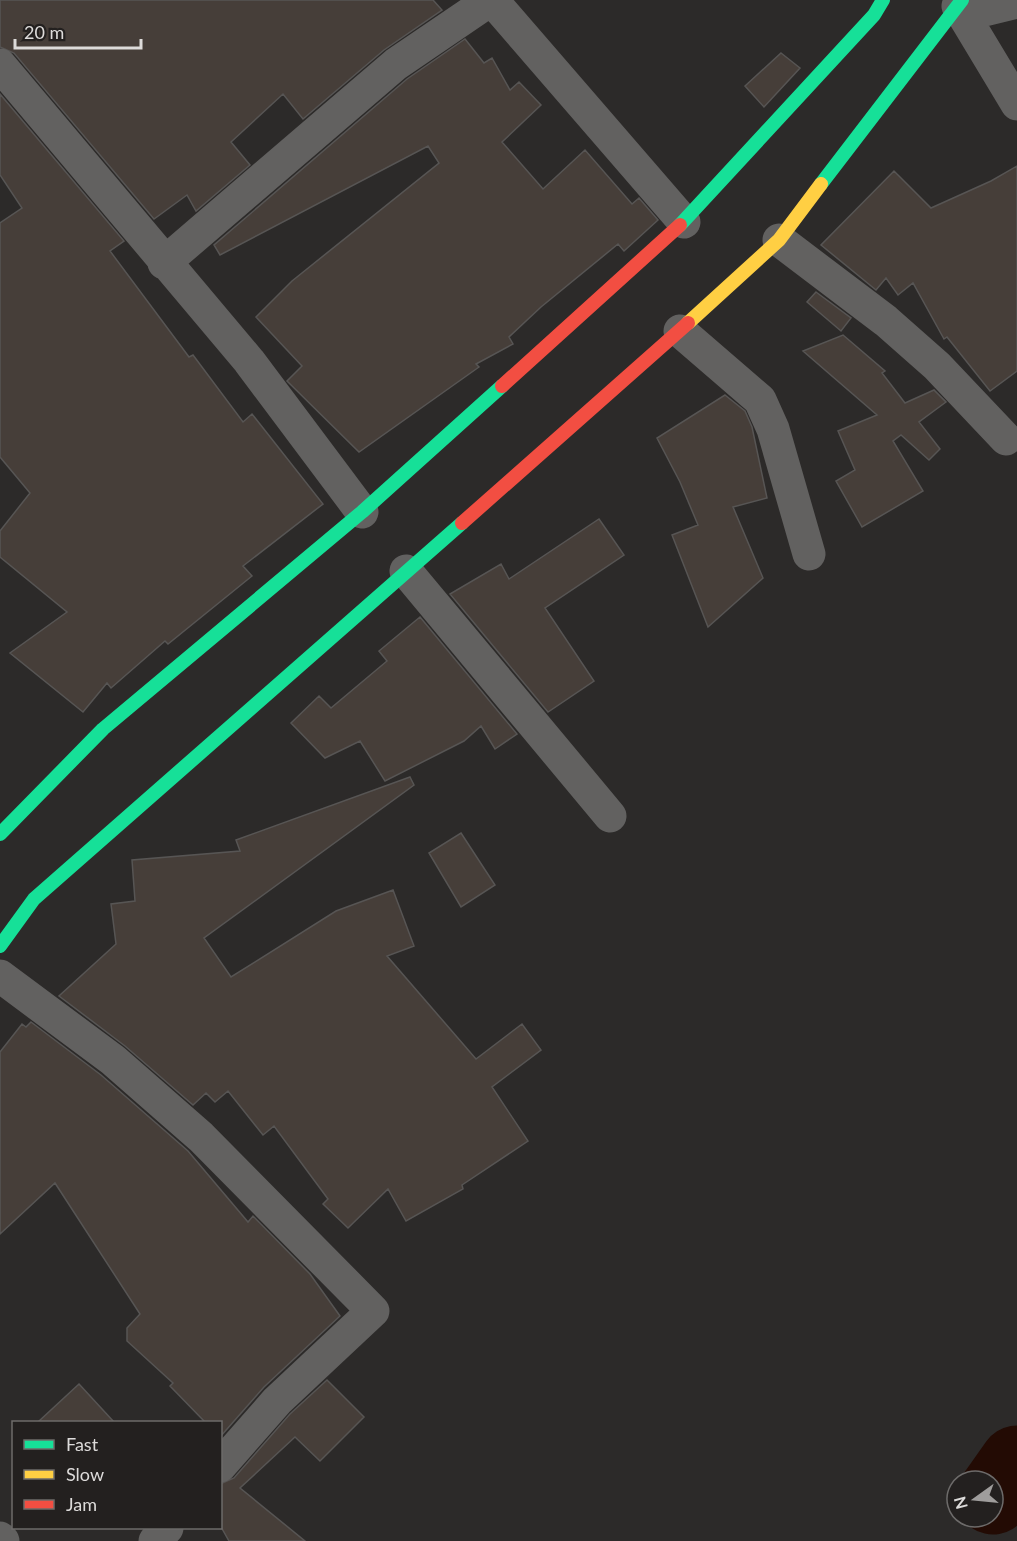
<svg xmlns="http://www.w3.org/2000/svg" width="1017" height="1541" viewBox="0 0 1017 1541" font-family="Lato,sans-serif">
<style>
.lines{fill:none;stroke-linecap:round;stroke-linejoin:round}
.river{stroke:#230b04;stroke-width:75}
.building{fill:#463e39;stroke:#575554;stroke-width:1.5}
.street{stroke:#626160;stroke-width:33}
.fast{stroke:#16e098;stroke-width:14}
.slow{stroke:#ffcf43;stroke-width:14}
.jam{stroke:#f24e42;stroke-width:14}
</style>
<rect width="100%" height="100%" fill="#2c2a29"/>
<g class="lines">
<path class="river" d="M 993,1497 L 1017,1463"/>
</g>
<path class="building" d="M 0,0 L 433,0 L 442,10 L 384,50 L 303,119 L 283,94 L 231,142 L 250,165 L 196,211 L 187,195 L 154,219 L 14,53 L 0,47 Z
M 465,39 L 484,63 L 492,58 L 510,90 L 519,82 L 541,105 L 502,142 L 543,189 L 585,150 L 632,204 L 639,198 L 658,220 L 624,251 L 618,244 L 541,307 L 509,337 L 513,344 L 476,364 L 479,367 L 359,452 L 287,381 L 302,366 L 256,317 L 292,281 L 439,163 L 428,146 L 220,255 L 214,245 L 407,79 Z
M 781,53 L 800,68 L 764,107 L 745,86 Z
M 0,94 L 124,241 L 110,251 L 189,357 L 193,355 L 243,422 L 252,414 L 323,504 L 243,566 L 252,576 L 168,644 L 165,641 L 111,688 L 107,683 L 83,712 L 10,653 L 67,612 L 0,557 L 0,531 L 30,493 L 0,457 L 0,223 L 22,208 L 0,175 Z
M 1017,166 L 1017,371 L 990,391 L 947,337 L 944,339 L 913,283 L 898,295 L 886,278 L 876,290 L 821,245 L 894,171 L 931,208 L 991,181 Z
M 816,292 L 851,318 L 841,331 L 807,302 Z
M 843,335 L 885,371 L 882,373 L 905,403 L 934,390 L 946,402 L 919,422 L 940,449 L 929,460 L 901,435 L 893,441 L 923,491 L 862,527 L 836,481 L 855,470 L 838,431 L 877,415 L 803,351 Z
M 725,395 L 745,411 L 752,427 L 767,498 L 733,507 L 763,578 L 708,627 L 672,535 L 698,525 L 680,482 L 657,438 Z
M 599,519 L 624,555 L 545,608 L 594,681 L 548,712 L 450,594 L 501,564 L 509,579 Z
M 420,617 L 517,734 L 495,749 L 481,726 L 464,741 L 385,781 L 360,741 L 325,758 L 291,723 L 319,696 L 331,708 L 387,661 L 379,651 Z
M 410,777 L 414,785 L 204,938 L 231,977 L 336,911 L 393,890 L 414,946 L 387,956 L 476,1059 L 522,1024 L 541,1050 L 492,1087 L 528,1141 L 462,1185 L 463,1189 L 406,1221 L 388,1189 L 348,1228 L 323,1204 L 328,1199 L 274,1126 L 263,1135 L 228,1091 L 215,1102 L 206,1093 L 193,1105 L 125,1046 L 59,996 L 116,944 L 111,904 L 135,901 L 132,860 L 240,851 L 236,840 Z
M 461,833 L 495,885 L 461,907 L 429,853 Z
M 31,1022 L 101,1075 L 188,1151 L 248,1222 L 253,1216 L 310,1274 L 340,1316 L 264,1387 L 220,1437 L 220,1422 L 205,1422 L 170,1386 L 173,1383 L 127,1341 L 127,1328 L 140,1314 L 55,1183 L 0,1234 L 0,1052 L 22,1024 L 26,1027 Z
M 327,1380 L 364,1417 L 320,1461 L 295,1437 L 240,1488 L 305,1541 L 229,1541 L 220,1525 L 220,1484 L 234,1478 L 290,1414 Z
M 79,1384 L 114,1422 L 38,1422 Z"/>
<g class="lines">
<path class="street" d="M 492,0 L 684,222
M 958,6 L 1017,104
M 964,15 L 1017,2
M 0,65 L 249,361 L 362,512
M 779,240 L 886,321 L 937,366 L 1006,439
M 164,263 L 396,64 L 490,0
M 680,331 L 760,400 L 773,429 L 809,554
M 406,571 L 610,816
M 0,976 L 113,1060 L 201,1137 L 373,1311 L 277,1401 L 220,1466
M 0,1538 L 3,1541
M 155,1541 L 167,1528"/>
<path class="fast" d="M 821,184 L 962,0
M 680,225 L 874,15 L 883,0
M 0,834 L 103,729 L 362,512 L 502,386
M 0,946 L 34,899 L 462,523"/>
<path class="slow" d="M 688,323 L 779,240 L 821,184"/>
<path class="jam" d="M 502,386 L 680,225
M 462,523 L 688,323"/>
</g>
<rect x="12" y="1421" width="210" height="108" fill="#23201f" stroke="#6d6b6a" stroke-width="1.5"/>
<rect x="24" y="1440" width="30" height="9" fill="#16e098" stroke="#6d6b6a" stroke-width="1.5"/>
<text x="66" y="1451" font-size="18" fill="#dddbda">Fast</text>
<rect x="24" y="1470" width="30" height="9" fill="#ffcf43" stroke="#6d6b6a" stroke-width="1.5"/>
<text x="66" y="1481" font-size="18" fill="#dddbda">Slow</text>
<rect x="24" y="1500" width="30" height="9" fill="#f24e42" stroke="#6d6b6a" stroke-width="1.5"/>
<text x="66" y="1511" font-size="18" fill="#dddbda">Jam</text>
<g transform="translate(975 1499) rotate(255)"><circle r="28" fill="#23201f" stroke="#6d6b6a" stroke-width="1.5"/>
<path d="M0-4.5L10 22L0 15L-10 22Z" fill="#9f9d9c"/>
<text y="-9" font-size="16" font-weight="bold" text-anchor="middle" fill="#dddbda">N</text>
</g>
<path d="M15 39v9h126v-9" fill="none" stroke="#dddbda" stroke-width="3"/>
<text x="24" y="39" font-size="18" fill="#dddbda" stroke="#23201f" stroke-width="4.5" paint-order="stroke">20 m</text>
</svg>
